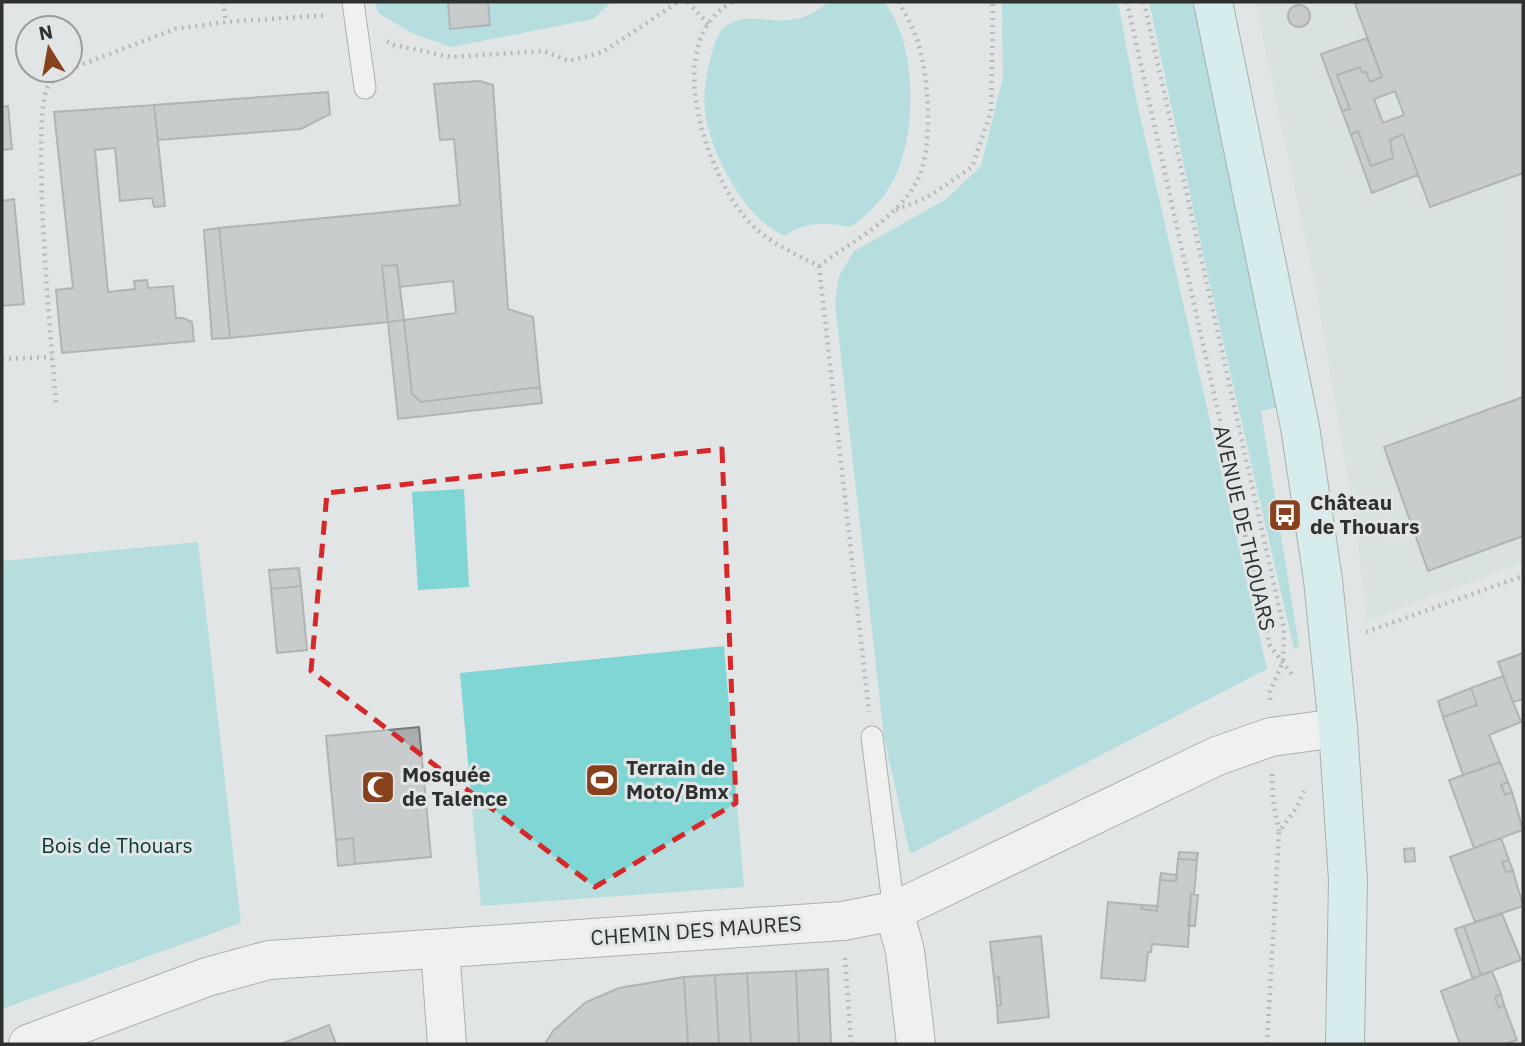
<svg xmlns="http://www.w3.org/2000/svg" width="1525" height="1046" viewBox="0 0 1525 1046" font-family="'IBM Plex Sans',sans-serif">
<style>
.built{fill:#cfdddc}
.green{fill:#80d5d5}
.building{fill:#a9adad;stroke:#767979;stroke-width:2;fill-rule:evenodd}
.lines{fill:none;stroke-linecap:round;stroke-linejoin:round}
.lane-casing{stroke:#6a6e6e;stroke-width:23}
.street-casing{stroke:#6a6e6e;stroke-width:40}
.secondary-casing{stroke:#6a6e6e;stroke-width:40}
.path{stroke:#828585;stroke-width:4.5;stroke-dasharray:2 5;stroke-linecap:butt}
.lane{stroke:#fff;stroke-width:21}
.street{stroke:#fff;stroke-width:38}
.secondary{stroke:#caf3f3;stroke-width:38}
.marked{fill:none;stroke:#d62828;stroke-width:5;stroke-dasharray:14 9;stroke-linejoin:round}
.labels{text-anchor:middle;stroke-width:6;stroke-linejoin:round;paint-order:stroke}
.poi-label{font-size:21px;font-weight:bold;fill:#2f3131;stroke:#e1e5e5;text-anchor:start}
.street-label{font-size:21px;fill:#2f3131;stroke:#e1e5e5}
.park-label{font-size:21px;fill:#073839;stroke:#e1e5e5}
</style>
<rect width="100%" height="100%" fill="#e1e5e5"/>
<path class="built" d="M 1255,2 L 1523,2 L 1523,563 L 1367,621 L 1354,514 L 1314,280 Z"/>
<path class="green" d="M 375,2 L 612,2 L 593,19 L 451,47 L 414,34 L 378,13 Z
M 828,2 L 884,2 C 918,44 917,133 894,179 C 884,199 868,215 850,227 C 824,222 807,221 784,236 C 747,220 714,159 706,119 C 702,98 706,76 711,56 C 714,46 717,33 725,27 C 753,4 786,40 828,2 Z
M 1002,2 L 1118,2 L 1136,98 L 1267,669 L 910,854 L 884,737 L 835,303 L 839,276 L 854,251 L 945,200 L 981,166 L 1003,77 Z
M 1149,2 L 1196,2 L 1279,407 L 1261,411 L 1299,646 L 1294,649 L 1203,254 Z
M 464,489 L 469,587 L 418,590 L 412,492 Z
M 198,542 L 241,923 L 2,1009 L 2,561 Z
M 724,646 L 744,887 L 481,906 L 460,673 Z"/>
<path class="building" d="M 448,2 L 488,2 L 490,25 L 450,29 Z
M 1361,2 L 1523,2 L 1523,173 L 1430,207 L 1403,134 L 1390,140 L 1393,158 L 1371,166 L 1358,131 L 1351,135 L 1342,111 L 1350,109 L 1337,75 L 1360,67 L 1362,72 L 1366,72 L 1370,82 L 1382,77 L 1355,4 ZM 1395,91 L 1404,115 L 1383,123 L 1374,99 Z
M1288 16a11 11 0 1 1 22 0a11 11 0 1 1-22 0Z
M 1367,38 L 1382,77 L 1370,82 L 1366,72 L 1362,72 L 1360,67 L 1337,75 L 1350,109 L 1342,111 L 1321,54 Z
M 480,81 L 493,85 L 508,309 L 533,317 L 540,387 L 421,402 L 412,394 L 404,320 L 456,313 L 453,281 L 400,287 L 397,265 L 382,266 L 388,322 L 230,338 L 219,228 L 460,205 L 454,139 L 440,140 L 434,84 Z
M 328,92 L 330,114 L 301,129 L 158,140 L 154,105 Z
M 154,105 L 165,206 L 154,207 L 152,198 L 120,201 L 115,148 L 95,150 L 108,292 L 135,289 L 134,281 L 147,280 L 148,288 L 173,286 L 176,318 L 183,318 L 192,322 L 194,341 L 62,353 L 56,290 L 73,288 L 54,112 Z
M 8,106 L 12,149 L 2,150 L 2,107 Z
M 1358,131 L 1371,166 L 1393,158 L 1390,140 L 1403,134 L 1418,175 L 1372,193 L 1351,135 Z
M 14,199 L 24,304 L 2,306 L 2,201 Z
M 219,228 L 230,338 L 212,339 L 204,230 Z
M 397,265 L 404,320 L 388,322 L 382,266 Z
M 404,320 L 412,394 L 421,402 L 540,387 L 542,403 L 398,419 L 388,322 Z
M 1523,397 L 1523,536 L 1428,571 L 1384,447 Z
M 299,568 L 301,586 L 271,589 L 269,570 Z
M 301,586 L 307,650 L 277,653 L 271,589 Z
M 1523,653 L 1523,699 L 1513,702 L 1498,662 Z
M 1503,676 L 1521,722 L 1489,735 L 1500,762 L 1463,775 L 1443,717 L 1477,705 L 1471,688 Z
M 1471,688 L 1477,705 L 1443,717 L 1438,701 Z
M 419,727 L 431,857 L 355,864 L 353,838 L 336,840 L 326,736 Z
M 1500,762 L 1508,782 L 1501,785 L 1505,795 L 1512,792 L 1523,830 L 1474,848 L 1449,780 Z
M 1508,782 L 1512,792 L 1505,795 L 1501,785 Z
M 353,838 L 355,864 L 338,866 L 336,840 Z
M 1501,838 L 1509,860 L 1502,862 L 1506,872 L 1513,871 L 1523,906 L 1475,922 L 1450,857 Z
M 1414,848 L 1415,861 L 1405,862 L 1404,849 Z
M 1179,852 L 1198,853 L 1197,860 L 1178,859 Z
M 1178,859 L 1197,860 L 1194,894 L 1191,894 L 1188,947 L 1152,944 L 1151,952 L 1148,952 L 1145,981 L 1101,978 L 1108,902 L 1142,905 L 1141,909 L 1157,911 L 1160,880 L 1176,881 Z
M 1509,860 L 1513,871 L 1506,872 L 1502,862 Z
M 1161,873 L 1177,875 L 1176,881 L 1160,880 Z
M 1191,894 L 1198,895 L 1195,926 L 1188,925 Z
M 1142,905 L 1158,906 L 1157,911 L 1141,909 Z
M 1502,914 L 1521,960 L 1481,975 L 1464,926 Z
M 1464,926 L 1481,975 L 1473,979 L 1455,929 Z
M 1041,936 L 1049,1017 L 998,1023 L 997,1006 L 1001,1005 L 999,977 L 994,978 L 990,942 Z
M 828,969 L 831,1044 L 799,1044 L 796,971 Z
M 796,971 L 799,1044 L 751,1044 L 747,973 Z
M 1492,971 L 1501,994 L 1495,997 L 1499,1008 L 1504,1005 L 1517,1040 L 1504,1044 L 1460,1044 L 1441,991 Z
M 747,973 L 751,1044 L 719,1044 L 715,975 Z
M 715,975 L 719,1044 L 688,1044 L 684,977 Z
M 684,977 L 688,1044 L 545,1044 L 553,1031 L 586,1002 L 619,988 Z
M 999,977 L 1001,1005 L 997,1006 L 994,978 Z
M 1501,994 L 1504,1005 L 1499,1008 L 1495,997 Z
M 329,1025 L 336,1044 L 281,1044 Z"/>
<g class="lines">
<g class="lane-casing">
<path id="lane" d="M 353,2 L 365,88
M 872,737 L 894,911"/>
</g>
<g class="street-casing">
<path id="street" d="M 894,911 L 905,951 L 916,1044
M 440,949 L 447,1044
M 28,1044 L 207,977 L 269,960 L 843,921 L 894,911 L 1217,756 L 1271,737 L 1338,728"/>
</g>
<g class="secondary-casing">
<path id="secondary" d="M 1213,2 L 1300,427 L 1323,580 L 1338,728 L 1348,880 L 1345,1044"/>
</g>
<path class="path" d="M 223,2 L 226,22
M 688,2 L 709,25
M 732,2 C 661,41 705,167 743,215 C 763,240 791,252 819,266
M 1127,2 L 1270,646 L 1294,677
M 1144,2 L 1284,629 L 1283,662 L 1270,691 L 1270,702
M 387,41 L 394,45 L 451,57 L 544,51 L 569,61 L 603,52 L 678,2
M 70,69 L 175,29 L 226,22 L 327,15
M 896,210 L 928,197 L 972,167 L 991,112 L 993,2
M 819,266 L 869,712
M 819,266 C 851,242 896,219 916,183 C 934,152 929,80 919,46 C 915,31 906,15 899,2
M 2,359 L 52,357
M 56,402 C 52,354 30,117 48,87 C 52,81 62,73 68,70
M 1366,632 L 1523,576
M 1272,774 L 1273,801 L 1279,831
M 845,958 L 851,1044
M 1267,1044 L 1279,832 L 1297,807 L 1304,791"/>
<use href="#lane" class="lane"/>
<use href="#street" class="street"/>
<use href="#secondary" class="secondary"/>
</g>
<path d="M0 0H1525V1046H0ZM 722,449 L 736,803 L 595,887 L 311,671 L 327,493 Z" fill="#e1e5e5" fill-opacity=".55" fill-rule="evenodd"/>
<path class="marked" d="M 722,449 L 736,803 L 595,887 L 311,671 L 327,493 Z"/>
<defs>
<g id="bus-square" transform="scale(1.75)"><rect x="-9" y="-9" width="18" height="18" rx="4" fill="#88411d" stroke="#e1e5e5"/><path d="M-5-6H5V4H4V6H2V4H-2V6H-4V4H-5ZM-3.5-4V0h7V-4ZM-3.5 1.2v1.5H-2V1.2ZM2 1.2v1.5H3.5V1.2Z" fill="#fff"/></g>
<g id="stadium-square" transform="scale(1.75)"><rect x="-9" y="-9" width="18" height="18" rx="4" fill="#88411d" stroke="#e1e5e5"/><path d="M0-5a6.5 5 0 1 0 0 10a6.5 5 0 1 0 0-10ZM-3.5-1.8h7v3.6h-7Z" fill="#fff"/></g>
<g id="mosque-square" transform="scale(1.75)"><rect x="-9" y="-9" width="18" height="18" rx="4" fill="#88411d" stroke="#e1e5e5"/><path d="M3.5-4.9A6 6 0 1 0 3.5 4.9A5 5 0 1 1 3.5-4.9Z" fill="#fff"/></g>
</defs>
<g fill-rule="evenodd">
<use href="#bus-square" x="1285" y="515"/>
<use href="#stadium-square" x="602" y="780"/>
<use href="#mosque-square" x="378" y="787"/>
</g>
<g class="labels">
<g class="poi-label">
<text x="1310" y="510">Château<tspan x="1310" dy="24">de Thouars</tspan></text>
<text x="626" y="775">Terrain de<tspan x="626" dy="24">Moto/Bmx</tspan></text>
<text x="402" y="782">Mosquée<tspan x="402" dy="24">de Talence</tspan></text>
</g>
<g class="street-label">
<text transform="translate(1244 528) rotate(77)" y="7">AVENUE DE THOUARS</text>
<text transform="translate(696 931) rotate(-4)" y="7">CHEMIN DES MAURES</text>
</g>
<g class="park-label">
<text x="117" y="853">Bois de Thouars</text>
</g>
</g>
<rect width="1525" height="1046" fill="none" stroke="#2f3131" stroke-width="7"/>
<g transform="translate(49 49) rotate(349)"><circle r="33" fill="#e1e5e5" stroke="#9a9d9d" stroke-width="2"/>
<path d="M0-5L12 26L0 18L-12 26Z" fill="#88411d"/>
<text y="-10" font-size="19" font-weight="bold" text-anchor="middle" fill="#2f3131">N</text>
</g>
</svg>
